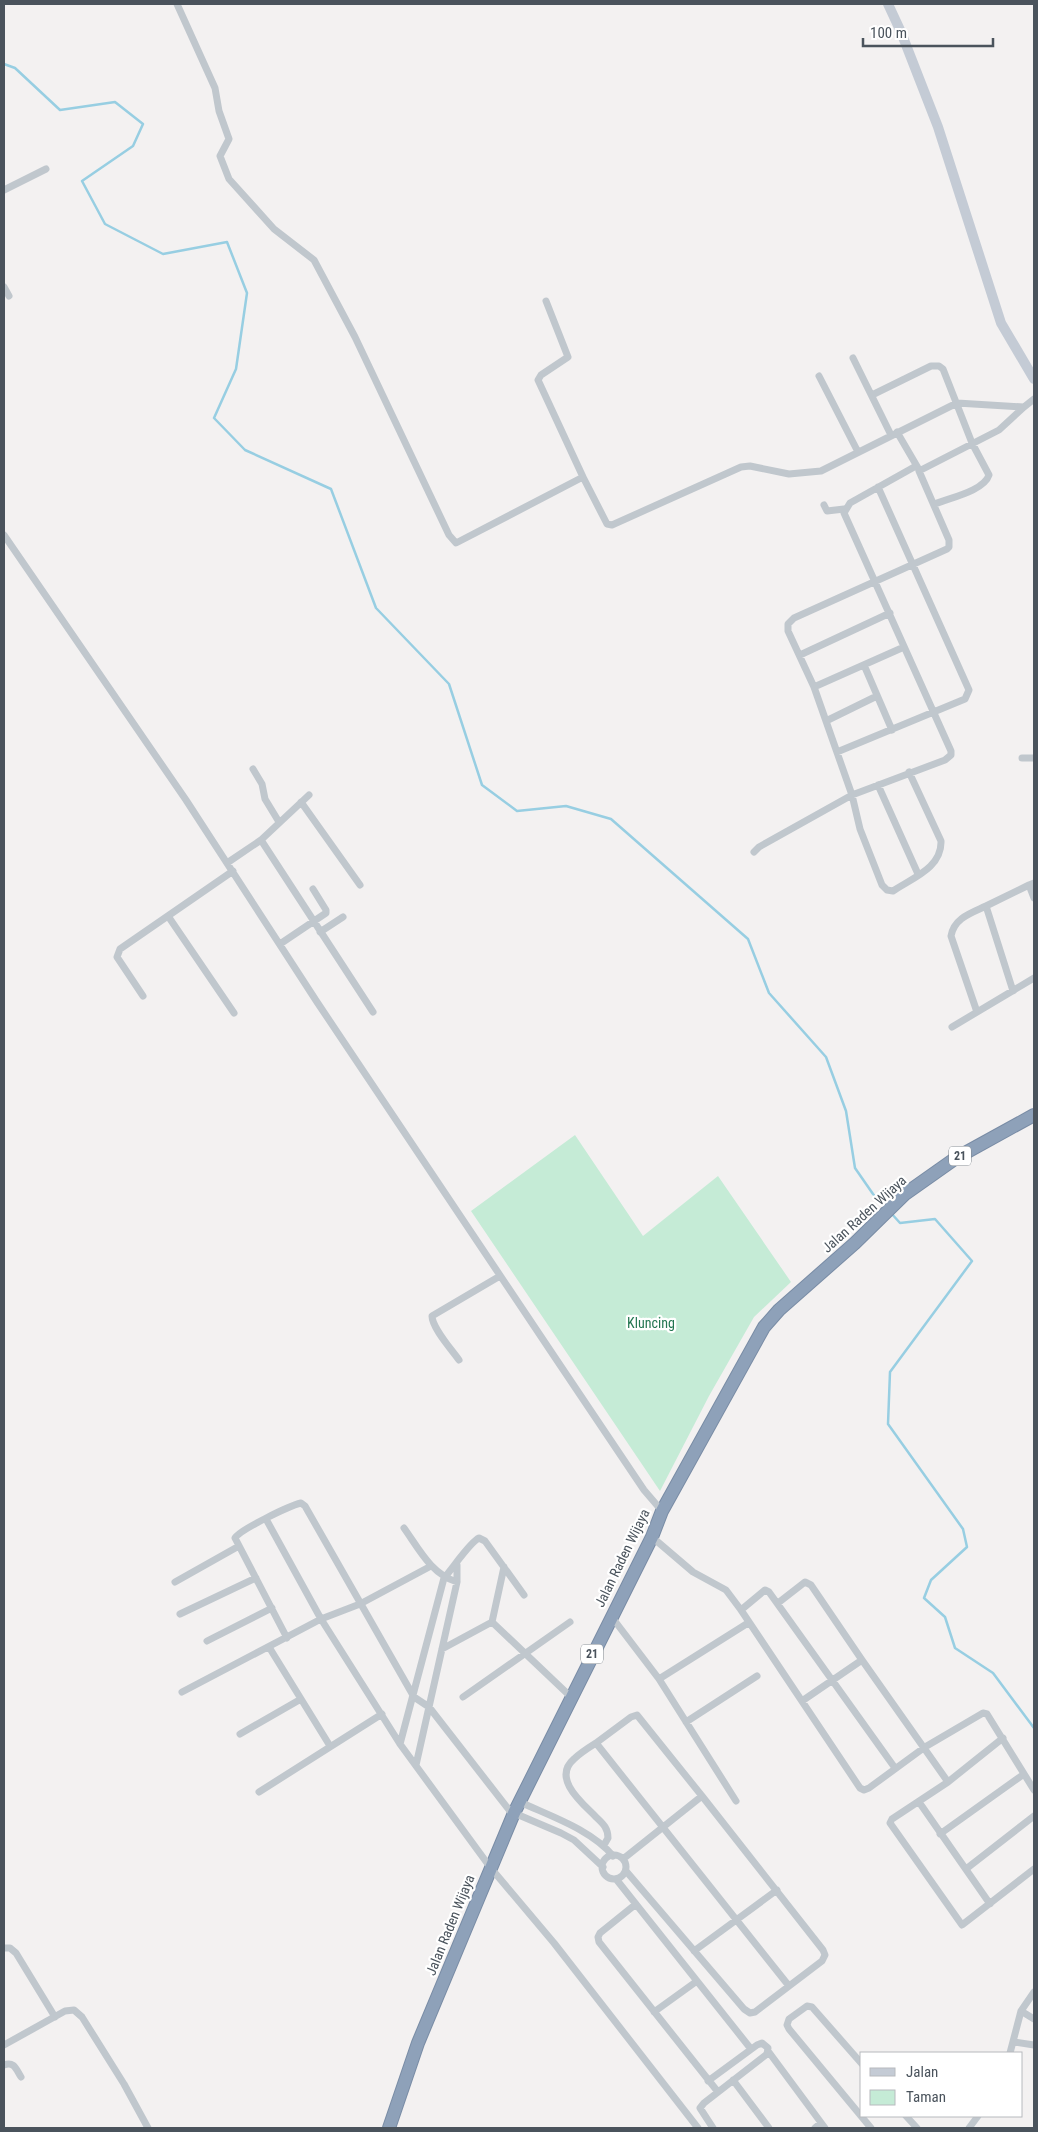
<svg xmlns="http://www.w3.org/2000/svg" width="1038" height="2132" viewBox="0 0 1038 2132" font-family="'Roboto Condensed',sans-serif">
<style>
.green{fill:#c5ebd6}
.lines{fill:none;stroke-linecap:round;stroke-linejoin:round}
.stream{stroke:#97cee2;stroke-width:2.5}
.highway-casing{stroke:#798ca5;stroke-width:14}
.street{stroke:#c0c7cd;stroke-width:7}
.secondary{stroke:#c4cbd5;stroke-width:10}
.highway{stroke:#8ea1b9;stroke-width:12}
.labels{text-anchor:middle;stroke-width:4.5;stroke-linejoin:round;paint-order:stroke}
.shield{fill:#fff;stroke:#80878d;stroke-width:1}
.shield-label{font-size:12px;font-weight:bold;fill:#4a535c}
.street-label{font-size:14px;fill:#4a535c;stroke:#fff}
.park-label{font-size:14px;fill:#237651;stroke:#fff}
</style>
<rect width="100%" height="100%" fill="#f3f1f1"/>
<path class="green" d="M 575,1135 L 643,1236 L 718,1176 L 791,1282 L 754,1317 L 709,1396 L 660,1491 L 471,1211 Z"/>
<g class="lines">
<path class="stream" d="M 4,64 L 15,68 L 60,110 L 115,102 L 143,124 L 133,146 L 82,181 L 105,224 L 163,254 L 227,242 L 247,293 L 236,369 L 214,418 L 245,450 L 331,489 L 376,608 L 449,684 L 482,785 L 517,811 L 566,806 L 611,819 L 748,939 L 769,993 L 826,1057 L 846,1111 L 855,1168 L 873,1194 L 885,1207
M 891,1213 L 900,1223 L 935,1219 L 972,1261 L 890,1372 L 888,1424 L 963,1529 L 967,1547 L 931,1580 L 924,1598 L 945,1617 L 955,1648 L 993,1673 L 1034,1728"/>
<g class="highway-casing">
<path id="highway" d="M 389,2128 L 418,2043 L 514,1813 L 652,1537 L 662,1511 L 764,1327 L 779,1310 L 855,1243 L 905,1194 L 956,1158 L 1034,1115"/>
</g>
<path class="street" d="M 177,4 L 215,88 L 219,111 L 229,139 L 220,156 L 229,179 L 274,229 L 314,260 L 355,337 L 449,535 L 456,543 L 583,477 L 607,524 L 612,525 L 741,467 L 750,466 L 789,474 L 821,471 L 957,403 L 1024,407 L 1034,399
M 4,190 L 46,169
M 4,287 L 9,296
M 546,301 L 568,357 L 541,375 L 538,380 L 583,477
M 853,358 L 891,435
M 819,376 L 858,452
M 872,395 L 931,366 L 939,366 L 943,369 L 972,443 L 989,475 C 984,491 949,498 935,504
M 897,432 L 918,468
M 824,505 L 827,511 L 844,509
M 4,535 L 186,800 L 317,1002 L 554,1356 L 644,1490 L 662,1511
M 800,655 L 890,613
M 864,665 L 892,730
M 814,687 L 904,647
M 826,721 L 877,696
M 837,752 L 965,699 L 969,690 L 878,487
M 1022,758 L 1034,758
M 253,769 L 262,784 L 265,799 L 279,822
M 909,772 L 941,841 C 942,868 912,878 893,891 L 887,890 L 882,885 L 860,829 L 852,795 L 814,687 L 788,631 L 788,624 L 794,618 L 947,549 L 949,547 L 949,540 L 919,471 L 999,430 L 1024,407
M 878,785 L 918,874
M 301,802 L 360,885
M 261,840 L 373,1012
M 754,852 L 759,847 L 852,795 L 945,760 L 951,755 L 951,751 L 844,513 L 850,503 L 916,466
M 227,863 L 261,840 L 309,795
M 1034,883 L 1029,885 L 1034,898
M 168,916 L 234,1013
M 320,932 L 343,917
M 280,944 L 326,913 L 326,910 L 313,889
M 1013,991 L 986,906 L 1029,885
M 143,996 L 117,957 L 120,949 L 233,871
M 977,1012 L 951,936 C 954,918 971,913 986,906
M 952,1027 L 1034,978
M 459,1360 C 452,1350 432,1328 432,1316 L 500,1276
M 266,1519 L 321,1619 L 400,1744 L 490,1867 L 554,1943 L 698,2128
M 404,1528 C 419,1549 431,1574 457,1582
M 652,1537 L 693,1572 L 726,1590 L 741,1610 L 860,1788 L 864,1790 L 869,1788 L 925,1747 L 983,1713 L 987,1714 L 1034,1790
M 175,1582 L 239,1546
M 778,1603 L 805,1582 L 811,1585 L 862,1660 L 948,1782
M 741,1610 L 765,1590 L 769,1592 L 895,1768
M 180,1614 L 256,1578
M 611,1616 L 659,1679 L 736,1801
M 492,1622 L 571,1697
M 287,1638 L 235,1538 C 241,1529 289,1506 301,1503 L 305,1506 L 414,1697 L 429,1707 L 513,1815
M 207,1641 L 272,1608
M 269,1647 L 330,1746
M 442,1649 L 492,1622 L 504,1567
M 659,1679 L 748,1623
M 182,1692 L 321,1619 L 360,1604 L 431,1566
M 463,1697 L 570,1622
M 802,1701 L 862,1660
M 686,1722 L 757,1676
M 240,1734 L 301,1699
M 1003,1738 L 948,1782 L 892,1819 L 890,1823 L 962,1925 L 1034,1869
M 596,1743 C 588,1748 580,1753 574,1759 C 552,1778 581,1802 595,1816 C 602,1823 608,1827 608,1838 L 604,1845
M 400,1744 L 444,1578 C 453,1568 470,1542 479,1538 L 485,1541 L 524,1595
M 416,1765 L 457,1582 L 457,1565
M 259,1792 L 382,1714
M 702,1796 L 637,1715 L 631,1717 L 596,1743 L 789,1986
M 520,1802 C 550,1816 592,1830 613,1856
M 919,1802 L 990,1904
M 514,1813 L 561,1833 L 574,1840 L 603,1867
M 940,1834 L 1024,1774
M602 1867a12 12 0 1 1 24 0a12 12 0 1 1-24 0Z
M 623,1859 L 702,1796 L 823,1950 L 825,1955 L 822,1961 L 755,2012 L 750,2013 L 744,2009 L 626,1871
M 966,1869 L 1034,1816
M 616,1879 L 751,2049
M 636,1904 L 600,1933 L 598,1937 L 599,1942 L 718,2092
M 4,1948 L 10,1948 L 16,1953 L 55,2017
M 694,1951 L 777,1890
M 1021,2011 L 1034,2019
M 654,2012 L 697,1981
M 1014,2042 L 1034,2045
M 4,2045 L 65,2011 L 74,2010 L 82,2017 L 124,2084 L 148,2128
M 768,2051 L 825,2128
M 1010,2053 L 1021,2011 L 1034,1992
M 862,2064 L 812,2007 L 807,2006 L 789,2019 L 787,2025 L 789,2029 L 871,2128
M 4,2065 C 14,2061 16,2069 21,2077
M 733,2080 L 769,2128
M 708,2081 L 757,2045 L 762,2043 L 768,2048 L 767,2054 L 704,2103 L 700,2108 L 713,2128
M 906,2116 L 917,2128
M 815,2128 L 821,2123
M 969,2128 L 978,2116"/>
<path class="secondary" d="M 888,4 L 901,32 L 938,127 L 1001,323 L 1034,379"/>
<use href="#highway" class="highway"/>
</g>
<g class="labels">
<g class="shield">
<rect x="949" y="1146.5" width="22" height="19" rx="4"/>
<rect x="581" y="1644.5" width="22" height="19" rx="4"/>
</g>
<g class="shield-label">
<text x="960" y="1160">21</text>
<text x="592" y="1658">21</text>
</g>
<g class="street-label">
<text transform="translate(864 1214) rotate(-42)" y="5">Jalan Raden Wijaya</text>
<text transform="translate(622 1558) rotate(-64)" y="5">Jalan Raden Wijaya</text>
<text transform="translate(450 1925) rotate(-68)" y="5">Jalan Raden Wijaya</text>
</g>
<g class="park-label">
<text x="651" y="1328">Kluncing</text>
</g>
</g>
<rect width="1038" height="2132" fill="none" stroke="#4a535c" stroke-width="10"/>
<rect x="860" y="2052" width="162" height="65" fill="#ffffff" stroke="#b7babe"/>
<rect x="870" y="2068" width="25" height="8" fill="#c4cbd5" stroke="#b7babe"/>
<text x="906" y="2077" font-size="15" fill="#4a535c">Jalan</text>
<rect x="870" y="2090" width="25" height="15" fill="#c5ebd6" stroke="#b7babe"/>
<text x="906" y="2102" font-size="15" fill="#4a535c">Taman</text>
<path d="M863 38v8h130v-8" fill="none" stroke="#4a535c" stroke-width="2.5"/>
<text x="870" y="38" font-size="15" fill="#4a535c" stroke="#ffffff" stroke-width="4" paint-order="stroke">100 m</text>
</svg>
